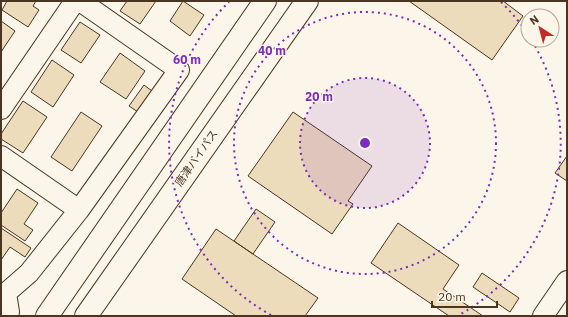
<svg xmlns="http://www.w3.org/2000/svg" width="568" height="317" viewBox="0 0 568 317" font-family="'IBM Plex Sans','Noto Sans JP',sans-serif">
<style>
.building{fill:#ecdcbc;stroke:#4a3520}
.lines{fill:none;stroke-linecap:round;stroke-linejoin:round}
.minor-casing{stroke:#4a3520;stroke-width:22}
.trunk-casing{stroke:#4a3520;stroke-width:24}
.minor{stroke:#fbf6e9;stroke-width:20}
.trunk{stroke:#fbf6e9;stroke-width:22}
.ring{fill:none;stroke:#7b2cbf;stroke-width:2;stroke-dasharray:2 4}
.labels{text-anchor:middle;stroke-width:3;stroke-linejoin:round;paint-order:stroke}
.street-label{font-size:11px;fill:#4a3520;stroke:#fbf6e9}
.centre{fill:#7b2cbf;stroke:#fbf6e9;stroke-width:2}
.ring-label{font-size:12px;text-anchor:middle;font-weight:bold;fill:#7b2cbf;stroke:#fbf6e9;stroke-width:3;stroke-linejoin:round;paint-order:stroke}
</style>
<rect width="100%" height="100%" fill="#fbf6e9"/>
<path class="building" d="M 7,1 L 36,1 L 33,6 L 39,10 L 28,27 L 2,10 Z
M 127,1 L 156,1 L 140,24 L 120,11 Z
M 183,1 L 204,15 L 190,36 L 170,21 Z
M 409,1 L 503,1 L 523,16 L 492,60 Z
M 1,21 L 15,31 L 1,52 Z
M 80,22 L 100,35 L 81,63 L 61,50 Z
M 120,53 L 145,71 L 126,99 L 100,82 Z
M 52,60 L 74,75 L 53,107 L 31,92 Z
M 144,85 L 152,91 L 138,112 L 129,106 Z
M 23,101 L 47,117 L 23,153 L 1,139 L 1,134 Z
M 81,112 L 102,126 L 72,171 L 51,157 Z
M 293,112 L 372,166 L 348,201 L 353,204 L 332,234 L 248,176 Z
M 567,156 L 567,181 L 555,173 Z
M 17,189 L 38,203 L 24,224 L 33,230 L 25,241 L 1,225 L 1,213 Z
M 256,209 L 275,222 L 253,254 L 234,241 Z
M 398,223 L 459,265 L 443,289 L 483,316 L 449,316 L 371,263 Z
M 1,228 L 31,248 L 25,257 L 10,247 L 1,260 Z
M 216,229 L 318,298 L 305,316 L 236,316 L 182,279 Z
M 482,273 L 519,298 L 510,312 L 473,287 Z"/>
<g class="lines">
<g class="minor-casing">
<path id="minor" d="M 1,109 L 75,1
M 1,156 L 79,210
M 6,316 L 9,312 L 6,293 L 29,273 L 79,210 L 179,70 L 80,1
M 543,316 L 567,281"/>
</g>
<g class="trunk-casing">
<path id="trunk" d="M 47,316 L 265,1
M 86,316 L 307,1"/>
</g>
<use href="#minor" class="minor"/>
<use href="#trunk" class="trunk"/>
</g>
<circle cx="365" cy="143" r="65" fill="#7b2cbf" fill-opacity=".12"/>
<g class="ring">
<circle cx="365" cy="143" r="65"/>
<circle cx="365" cy="143" r="131"/>
<path d="M271 315A196 196 0 0 1 229 2M501 2A196 196 0 0 1 527 33M532 41A196 196 0 0 1 459 315"/>
</g>
<g class="labels">
<g class="street-label">
<text transform="translate(196 158) rotate(-55)" y="4">唐津バイパス</text>
</g>
</g>
<circle cx="365" cy="143" r="6" class="centre"/>
<g class="ring-label">
<text x="272" y="55">40 m</text>
<text x="187" y="64">60 m</text>
<text x="319" y="101">20 m</text>
</g>
<rect width="568" height="317" fill="none" stroke="#4a3520" stroke-width="4"/>
<g transform="translate(540 28) rotate(324)"><circle r="19" fill="#fbf6e9" stroke="#b4a999"/>
<path d="M0-3L7 15L0 10L-7 15Z" fill="#c62828"/>
<text y="-6" font-size="11" font-weight="bold" text-anchor="middle" fill="#4a3520">N</text>
</g>
<path d="M432 301v6h65v-6" fill="none" stroke="#4a3520" stroke-width="2"/>
<text x="438" y="301" font-size="12" fill="#4a3520" stroke="#fbf6e9" stroke-width="3" paint-order="stroke">20 m</text>
</svg>
